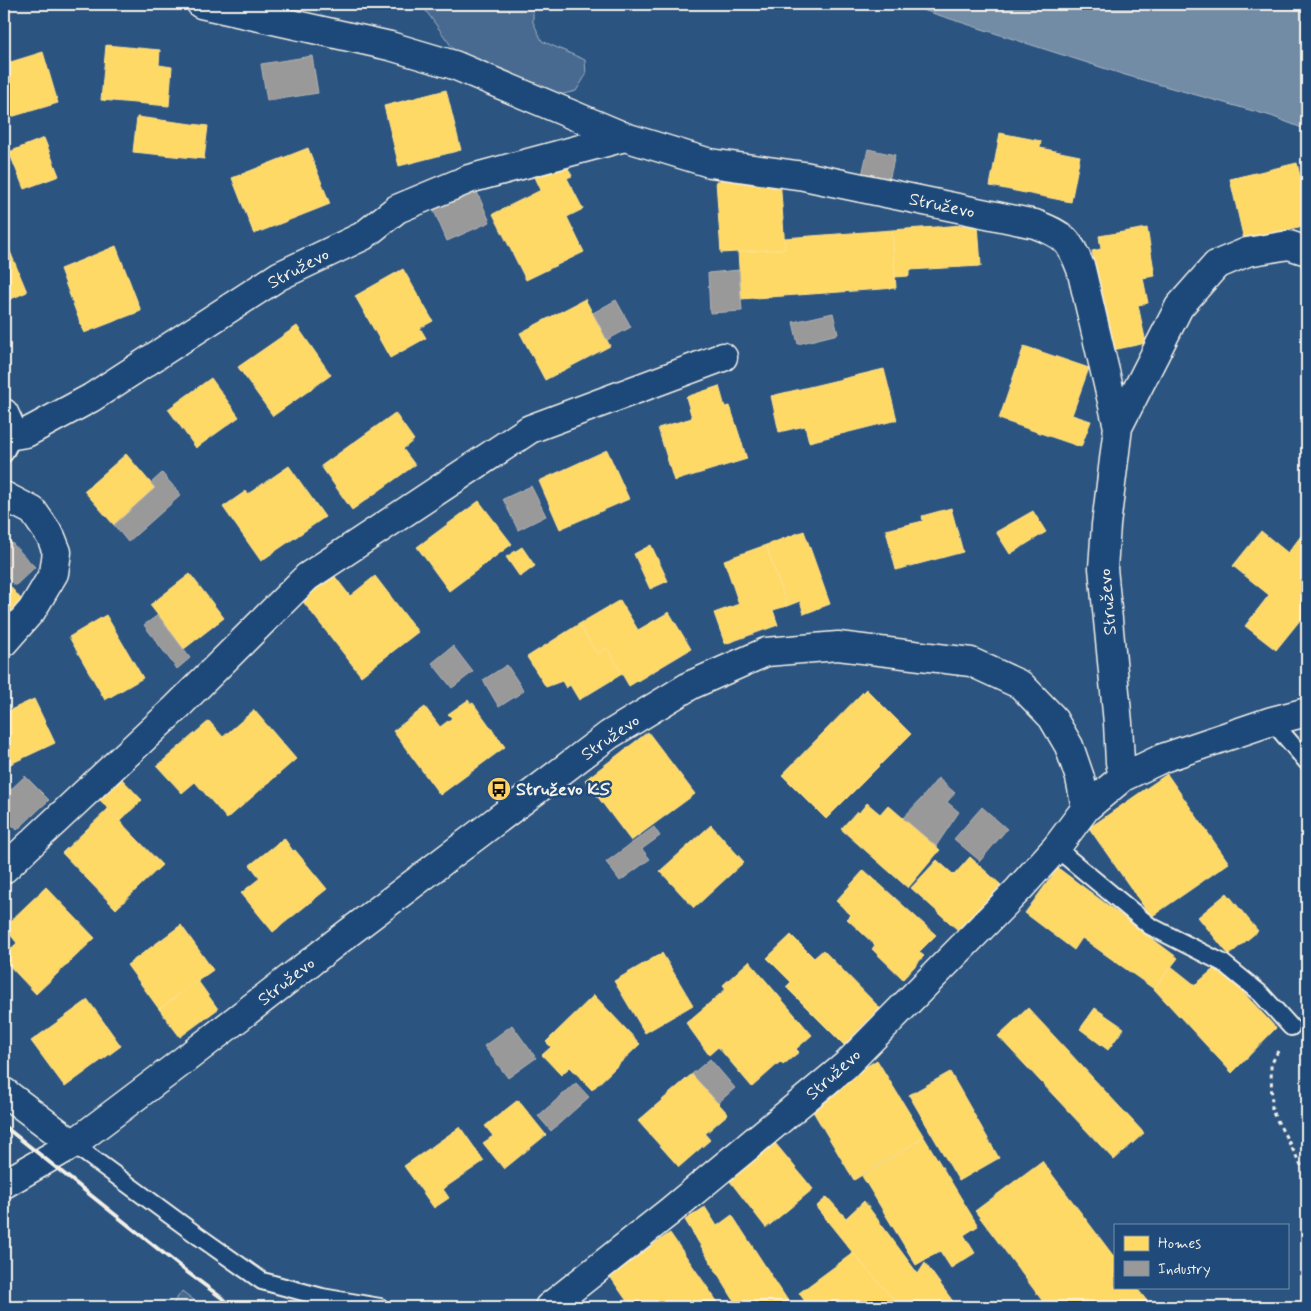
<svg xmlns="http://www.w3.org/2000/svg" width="1311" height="1311" viewBox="0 0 1311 1311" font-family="Mynerve,sans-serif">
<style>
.green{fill:#496b90;stroke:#9eaebc}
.water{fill:#738ca6;stroke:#a7b4c0}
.homes{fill:#ffd966;stroke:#fce08d}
.industry{fill:#999;stroke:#b4b3b1}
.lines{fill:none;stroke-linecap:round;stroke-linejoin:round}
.lane-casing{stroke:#f4f1e8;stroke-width:20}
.street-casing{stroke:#f4f1e8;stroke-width:31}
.path{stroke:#f4f1e8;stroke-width:3;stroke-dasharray:4 4;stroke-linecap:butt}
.lane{stroke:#1f4a7a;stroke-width:16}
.street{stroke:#1f4a7a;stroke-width:28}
.rail{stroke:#f4f1e8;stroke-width:4}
.labels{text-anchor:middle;stroke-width:5;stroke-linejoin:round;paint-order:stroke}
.street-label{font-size:18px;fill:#f4f1e8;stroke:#1f4a7a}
.poi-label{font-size:18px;font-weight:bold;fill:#f4f1e8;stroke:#1f4a7a;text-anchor:start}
</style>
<rect width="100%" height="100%" fill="#2c5481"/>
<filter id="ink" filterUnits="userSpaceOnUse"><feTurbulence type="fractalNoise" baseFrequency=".02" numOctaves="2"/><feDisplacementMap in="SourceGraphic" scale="10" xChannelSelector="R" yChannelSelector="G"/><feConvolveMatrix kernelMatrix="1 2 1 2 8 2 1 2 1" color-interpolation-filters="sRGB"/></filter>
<g filter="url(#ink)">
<path class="green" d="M 421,4 L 533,4 L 533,22 L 542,41 L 585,60 L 586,75 L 576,91 L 559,95 L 457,54 Z
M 182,1291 L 203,1307 L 171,1307 Z"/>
<path class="water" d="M 904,4 L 1307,4 L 1307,130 L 1271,116 L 1125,75 Z"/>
<path class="homes" d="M 106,45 L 160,50 L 159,65 L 172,67 L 169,106 L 101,100 Z
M 43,52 L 58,103 L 4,119 L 4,64 Z
M 446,90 L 461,150 L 399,166 L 384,106 Z
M 137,117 L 208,126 L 204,159 L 133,152 Z
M 1000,133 L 1041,141 L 1040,148 L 1080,156 L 1071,202 L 990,186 Z
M 44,138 L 59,176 L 24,189 L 9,152 Z
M 308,148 L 330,204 L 254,234 L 232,178 Z
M 564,160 L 572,176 L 567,178 L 583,209 L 567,217 L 584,252 L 526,280 L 493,214 L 541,190 L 534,175 Z
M 1297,163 L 1307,206 L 1307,225 L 1244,240 L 1230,179 Z
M 720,177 L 780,177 L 785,249 L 721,253 L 716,181 L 720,181 Z
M 978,224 L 981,266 L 909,270 L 909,276 L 895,277 L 892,230 Z
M 1147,228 L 1155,276 L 1143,278 L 1148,303 L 1138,305 L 1146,343 L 1113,350 L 1092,251 L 1101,249 L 1099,236 Z
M 892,230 L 896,288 L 741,299 L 738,252 L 785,249 L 784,238 Z
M 4,237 L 27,292 L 4,302 Z
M 116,246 L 141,311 L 84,333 L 60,269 Z
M 403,269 L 433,321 L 420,328 L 426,338 L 390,358 L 355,296 Z
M 585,299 L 610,346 L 545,380 L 520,333 Z
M 297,326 L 331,375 L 273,416 L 238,367 Z
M 1024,346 L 1089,368 L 1072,415 L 1091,421 L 1081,447 L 999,419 Z
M 884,369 L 897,420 L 809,442 L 805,426 L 779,432 L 771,396 Z
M 211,378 L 239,417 L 196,448 L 168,409 Z
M 719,386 L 725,407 L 730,406 L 747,459 L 674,481 L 658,428 L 692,418 L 686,397 Z
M 395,413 L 414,440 L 403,449 L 415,465 L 352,510 L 321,466 Z
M 607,450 L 629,499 L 560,529 L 539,481 Z
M 126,454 L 155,488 L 114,525 L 84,491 Z
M 289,466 L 325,517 L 261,561 L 223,507 L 246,491 L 248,494 Z
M 479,501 L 512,544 L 449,591 L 417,547 Z
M 951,508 L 963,552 L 896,570 L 886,530 L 923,521 L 922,516 Z
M 1033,511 L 1046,532 L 1010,554 L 996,532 Z
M 1307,528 L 1307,622 L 1306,623 L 1301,619 L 1276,650 L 1245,626 L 1269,595 L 1233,566 L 1261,531 L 1288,553 Z
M 804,531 L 830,604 L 804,614 L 800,601 L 787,606 L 766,545 Z
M 651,545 L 668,581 L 650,589 L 634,554 Z
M 766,545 L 787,606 L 773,610 L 778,625 L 725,644 L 714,613 L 739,604 L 724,560 Z
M 522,547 L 535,566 L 520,577 L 506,557 Z
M 190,574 L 224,618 L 184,649 L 150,605 Z
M 333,574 L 350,596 L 375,576 L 418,632 L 361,676 L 301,599 Z
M 4,579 L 25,604 L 4,621 Z
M 620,600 L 638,630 L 669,612 L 691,649 L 629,686 L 607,648 L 597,654 L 579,624 Z
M 106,615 L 143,678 L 105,700 L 69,637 Z
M 579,624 L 597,654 L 607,648 L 622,674 L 579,700 L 570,685 L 566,688 L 562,681 L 546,687 L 527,657 Z
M 866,689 L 911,734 L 826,819 L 782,775 Z
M 34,699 L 55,743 L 4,767 L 4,713 Z
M 468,700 L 471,704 L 473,703 L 505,747 L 440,795 L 393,731 L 425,707 L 440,727 L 452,718 L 448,714 Z
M 254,710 L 296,759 L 227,819 L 195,782 L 182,793 L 157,766 L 209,721 L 223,737 Z
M 648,732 L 695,794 L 631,841 L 585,780 Z
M 1167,774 L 1229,863 L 1151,917 L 1089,828 Z
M 120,777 L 142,800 L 120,821 L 98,798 Z
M 867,803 L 880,814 L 888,805 L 940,850 L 908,888 L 841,829 L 857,811 L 859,813 Z
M 108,809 L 162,865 L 116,909 L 62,853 Z
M 711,825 L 744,862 L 694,908 L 660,871 Z
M 284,838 L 293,851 L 295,850 L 327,889 L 273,932 L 241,893 L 260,878 L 250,865 Z
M 970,857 L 1001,885 L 959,931 L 911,888 L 937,860 L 954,875 Z
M 1058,868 L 1178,958 L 1154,989 L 1082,938 L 1074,950 L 1025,913 Z
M 864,870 L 936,935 L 919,952 L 924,956 L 903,979 L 872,949 L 875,945 L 847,919 L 851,915 L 836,901 Z
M 46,887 L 95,938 L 36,994 L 4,960 L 4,955 L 17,943 L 4,927 Z
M 1227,893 L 1258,931 L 1229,955 L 1198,917 Z
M 181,925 L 213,970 L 159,1009 L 127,965 Z
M 791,935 L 814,958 L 823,950 L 880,1008 L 844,1045 L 786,987 L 791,982 L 767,958 Z
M 662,953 L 693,1005 L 645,1033 L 614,981 Z
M 749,961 L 812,1035 L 796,1049 L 799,1052 L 783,1065 L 780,1062 L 752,1087 L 718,1047 L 709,1055 L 686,1023 L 726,989 L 723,985 Z
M 1218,965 L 1276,1028 L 1232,1073 L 1154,989 L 1171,966 L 1195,985 Z
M 198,981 L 218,1009 L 180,1037 L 159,1009 Z
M 594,995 L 640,1044 L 592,1090 L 570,1067 L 561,1075 L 542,1055 L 551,1047 L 546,1042 Z
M 88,1000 L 121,1046 L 65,1087 L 31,1041 Z
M 1028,1008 L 1144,1133 L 1114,1160 L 998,1036 Z
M 1095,1008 L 1124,1028 L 1108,1050 L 1080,1029 Z
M 877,1060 L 924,1137 L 854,1180 L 808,1103 Z
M 950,1072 L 999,1158 L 959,1181 L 909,1095 Z
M 692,1074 L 728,1114 L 705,1134 L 710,1140 L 679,1167 L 638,1121 Z
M 518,1100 L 546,1135 L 504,1169 L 483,1143 L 493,1136 L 485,1126 Z
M 460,1127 L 484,1161 L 443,1189 L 449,1198 L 434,1208 L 404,1166 Z
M 924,1137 L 978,1226 L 964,1235 L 975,1253 L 951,1268 L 940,1251 L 916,1265 L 862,1176 Z
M 771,1138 L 813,1189 L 766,1228 L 726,1176 Z
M 1042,1161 L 1115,1258 L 1115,1287 L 1136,1287 L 1147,1301 L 1139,1307 L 1047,1307 L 975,1211 Z
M 827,1197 L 846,1218 L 864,1201 L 918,1274 L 925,1263 L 957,1307 L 900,1307 L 853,1253 L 816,1207 Z
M 705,1207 L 717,1226 L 732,1215 L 792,1307 L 738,1307 L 685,1220 Z
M 670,1233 L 721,1307 L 631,1307 L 609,1275 Z
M 853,1253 L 900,1307 L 809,1307 L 799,1293 Z"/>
<path class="industry" d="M 312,56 L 318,93 L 267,101 L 261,64 Z
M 868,149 L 895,155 L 889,181 L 862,175 Z
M 477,192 L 490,222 L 447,241 L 431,204 L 455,193 L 459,200 Z
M 739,270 L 742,311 L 710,313 L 708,273 Z
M 616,300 L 631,327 L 607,340 L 593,313 Z
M 833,313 L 838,334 L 798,344 L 793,322 Z
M 162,473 L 181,495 L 128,542 L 114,525 L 155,488 L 151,483 Z
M 531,486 L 546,516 L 518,530 L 503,499 Z
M 8,539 L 35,567 L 15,586 L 4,573 L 4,542 Z
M 158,615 L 190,658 L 177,669 L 144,625 Z
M 453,646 L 473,672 L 452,688 L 432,663 Z
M 507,665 L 524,691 L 499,707 L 483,680 Z
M 25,776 L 49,800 L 17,830 L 4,817 L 4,796 Z
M 938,778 L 955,793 L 947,802 L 959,812 L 936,846 L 903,818 L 922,798 Z
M 982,807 L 1007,829 L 980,861 L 954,839 Z
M 654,827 L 660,836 L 642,849 L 650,859 L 620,881 L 606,862 Z
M 512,1025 L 536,1058 L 508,1078 L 484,1046 Z
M 710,1059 L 735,1088 L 718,1103 L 692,1074 Z
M 576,1083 L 589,1097 L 551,1131 L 538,1116 Z"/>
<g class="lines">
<g class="lane-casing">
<path id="lane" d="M 4,454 L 14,435
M 1272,721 L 1307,762
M 1056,848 L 1150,926 L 1223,963 L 1261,994 L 1291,1027
M 73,1144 L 194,1233 L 262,1281 L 322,1297 L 380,1307"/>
</g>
<g class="street-casing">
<path id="street" d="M 201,4 L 390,46 L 454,65 L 625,137 L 710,163 L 804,176 L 1035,224 C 1064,235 1070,240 1081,269 L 1118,427
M 4,413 L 14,435 L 26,433 L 91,398 L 279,276 L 363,236 L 397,209 L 469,179 L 625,137
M 4,496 L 33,511 L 51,537 L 57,552 L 54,573 L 32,610 L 4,642
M 1123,777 L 1163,758 L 1272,721 L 1307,712
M 4,869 L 176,708 L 307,577 L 530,429 L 723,357
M 4,1092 L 73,1144
M 4,1184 L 73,1144 L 175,1067 L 347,934 L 609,735 L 691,685 L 766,652 L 838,646 L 971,662 L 1021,685 L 1052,717 L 1069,746 L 1080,778 L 1086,808
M 549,1307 L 669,1212 L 845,1066 L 1019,889 L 1056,848 L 1086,808 L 1123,777 L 1120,762 L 1118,723 L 1103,568 L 1106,525 L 1118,427 L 1179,307 L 1216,265 L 1247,252 L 1289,245 L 1307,251"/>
</g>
<path class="path" d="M 1278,1051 L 1271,1065 L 1272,1111 L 1301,1165 L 1307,1174"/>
<use href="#lane" class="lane"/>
<use href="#street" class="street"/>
<path class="rail" d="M 4,1126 L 187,1272 L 234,1307"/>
</g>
</g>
<defs>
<g id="bus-disc" transform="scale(1.25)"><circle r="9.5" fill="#ffd166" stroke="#1f4a7a"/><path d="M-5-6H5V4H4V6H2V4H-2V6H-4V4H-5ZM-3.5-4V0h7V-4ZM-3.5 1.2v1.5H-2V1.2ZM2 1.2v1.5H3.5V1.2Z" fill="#111"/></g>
</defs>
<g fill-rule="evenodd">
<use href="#bus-disc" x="499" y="789"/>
</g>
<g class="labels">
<g class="street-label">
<text transform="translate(942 205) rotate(12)" y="6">Struževo</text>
<text transform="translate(298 268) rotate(-28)" y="6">Struževo</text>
<text transform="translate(1107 602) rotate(-95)" y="6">Struževo</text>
<text transform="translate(610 737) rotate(-35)" y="6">Struževo</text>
<text transform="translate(286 981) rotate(-38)" y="6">Struževo</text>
<text transform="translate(833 1074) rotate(-42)" y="6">Struževo</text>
</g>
<g class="poi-label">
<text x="516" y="795">Struževo KS</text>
</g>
</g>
<rect width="1311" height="1311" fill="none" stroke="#1f4a7a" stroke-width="20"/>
<rect x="10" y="10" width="1291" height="1291" fill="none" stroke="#f4f1e8" stroke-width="2" filter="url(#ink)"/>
<rect x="1114" y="1224" width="175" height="65" fill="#1f4a7a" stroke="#748da6"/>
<rect x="1124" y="1236" width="25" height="15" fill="#ffd966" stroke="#748da6"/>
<text x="1158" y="1248" font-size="15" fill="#f4f1e8">Homes</text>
<rect x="1124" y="1261" width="25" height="15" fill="#999999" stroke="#748da6"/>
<text x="1158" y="1274" font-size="15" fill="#f4f1e8">Industry</text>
</svg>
